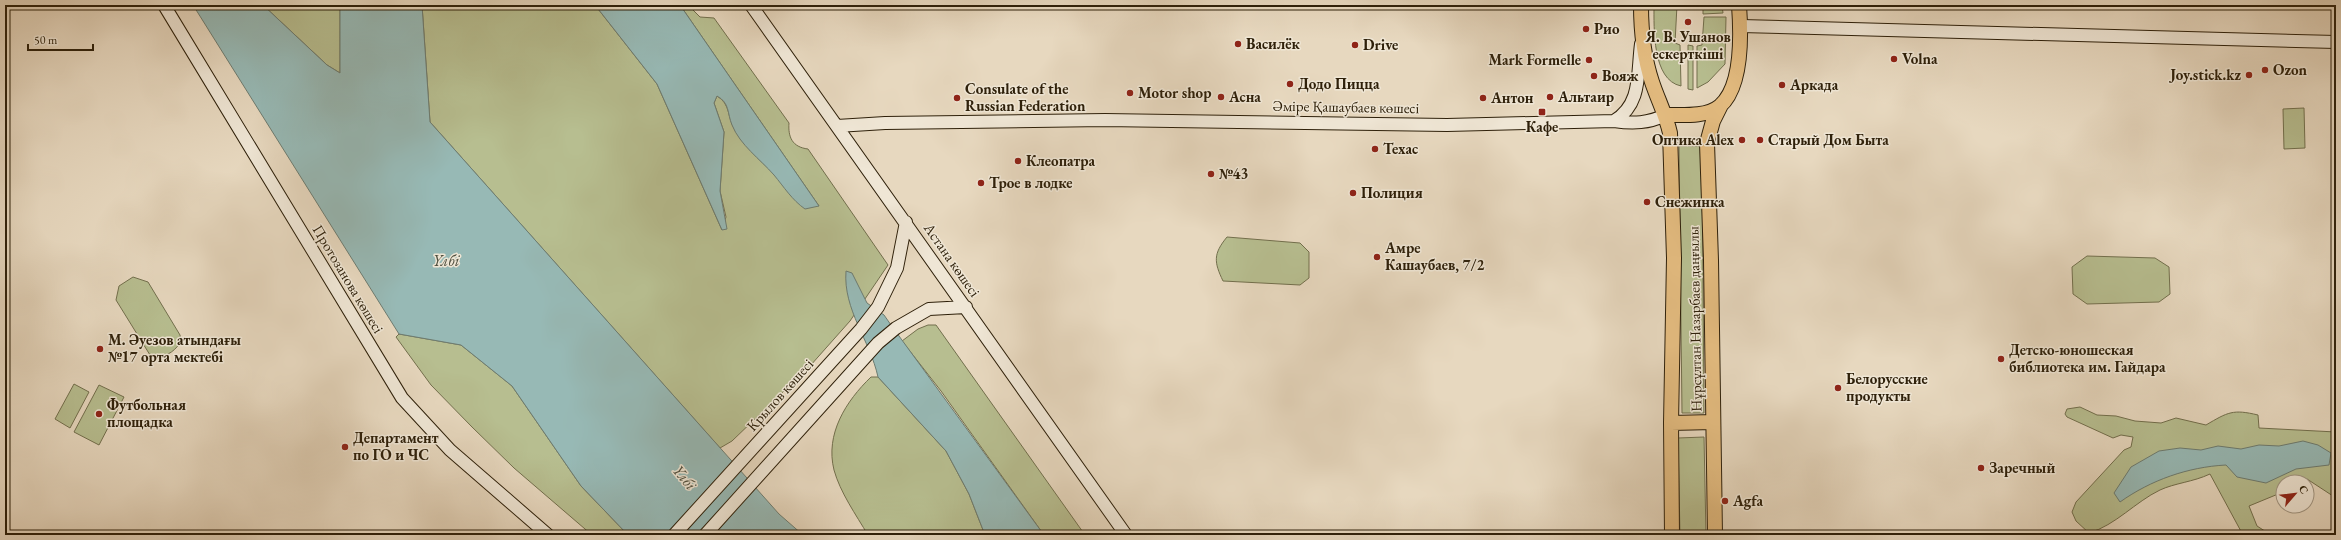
<svg xmlns="http://www.w3.org/2000/svg" width="2341" height="540" viewBox="0 0 2341 540" font-family="'EB Garamond',serif">
<style>
.green{fill:#b7be90;stroke:#726f4d}
.water{fill:#97b9b5;stroke:#6d7c71}
.lines{fill:none;stroke-linecap:round;stroke-linejoin:round}
.secondary-casing{stroke:#2e200a;stroke-width:14}
.primary-casing{stroke:#2e200a;stroke-width:16}
.secondary{stroke:#efe6d5;stroke-width:12}
.primary{stroke:#e4bc80;stroke-width:14}
.poi-dot{fill:#8f2418;stroke:#efe6d5;stroke-width:1.5}
.labels{text-anchor:middle;stroke-width:3;stroke-linejoin:round;paint-order:stroke}
.poi-label{font-size:15px;font-weight:bold;fill:#2e200a;stroke:#efe6d5;text-anchor:start}
.street-label{font-size:15px;fill:#2e200a;stroke:#efe6d5}
.water-label{font-size:16px;font-style:italic;fill:#4e4e3d;stroke:#efe6d5}
</style>
<rect width="100%" height="100%" fill="#e7d8bf"/>
<filter id="stains"><feTurbulence type="fractalNoise" baseFrequency=".005" numOctaves="4"/><feColorMatrix values="0 0 0 0 .2 0 0 0 0 .09 0 0 0 0 .02 0 0 0 .5 -.17"/></filter>
<radialGradient id="worn" r=".72"><stop offset=".6" stop-color="#630" stop-opacity="0"/><stop offset="1" stop-color="#630" stop-opacity=".3"/></radialGradient>
<path class="green" d="M 263,5 L 340,5 L 340,73 L 327,65 Z
M 422,5 L 595,5 L 657,84 L 722,230 L 726,217 L 720,191 L 724,132 L 714,103 L 717,96 C 731,104 727,118 735,130 C 758,164 785,183 819,206 L 680,5 L 688,5 L 700,17 L 714,18 L 789,123 C 788,137 792,147 808,149 L 888,265 L 850,321 L 810,366 L 732,441 L 720,448 L 430,122 Z
M 1654,5 L 1677,5 L 1675,43 L 1680,45 L 1681,86 C 1652,80 1654,28 1654,5 Z
M 1699,5 L 1722,5 L 1723,13 L 1703,14 L 1703,5 Z
M 1704,17 L 1726,17 L 1725,64 L 1708,82 L 1697,88 L 1697,46 L 1702,45 Z
M 1688,45 L 1693,46 L 1693,90 L 1688,89 Z
M 2304,108 L 2305,148 L 2284,149 L 2283,109 Z
M 1679,146 L 1702,146 L 1704,413 L 1682,413 Z
M 1227,237 L 1300,243 L 1309,252 L 1309,278 L 1300,285 L 1223,281 C 1214,262 1213,254 1227,237 Z
M 2087,256 L 2155,258 L 2169,267 L 2170,294 L 2159,302 L 2087,304 L 2073,294 L 2072,267 Z
M 133,277 L 148,282 L 180,335 L 181,342 C 172,354 165,358 150,355 L 116,300 L 119,286 Z
M 928,325 L 936,325 L 1085,535 L 1044,535 L 941,391 L 902,341 L 918,329 Z
M 399,334 L 461,345 L 512,386 L 581,486 L 628,535 L 592,535 L 514,468 L 472,427 L 431,385 L 396,337 Z
M 871,377 L 878,377 L 946,451 L 969,494 L 985,535 L 868,535 C 856,515 840,492 834,470 C 825,434 846,401 871,377 Z
M 74,384 L 89,392 L 70,428 L 55,419 Z
M 99,385 L 124,397 L 99,445 L 74,432 Z
M 2080,407 L 2097,415 L 2116,416 L 2135,421 L 2161,423 L 2176,418 L 2206,425 C 2228,412 2233,409 2258,415 L 2259,428 L 2336,432 L 2336,498 L 2307,479 L 2301,482 L 2283,482 L 2283,492 L 2249,506 L 2257,526 L 2271,535 L 2243,535 L 2210,474 C 2193,482 2175,483 2160,490 C 2135,502 2116,525 2089,533 L 2076,521 L 2072,512 L 2076,502 L 2124,450 L 2131,447 L 2133,437 L 2121,435 L 2113,438 L 2067,417 L 2065,414 L 2067,409 Z
M 1704,437 L 1706,535 L 1680,535 L 1678,438 Z"/>
<path class="water" d="M 193,5 L 263,5 L 327,65 L 340,73 L 340,5 L 422,5 L 430,122 L 779,514 L 803,535 L 628,535 L 581,486 L 512,386 L 461,345 L 399,334 Z
M 595,5 L 680,5 L 819,206 L 805,209 C 792,200 784,187 774,175 C 760,159 740,145 732,125 C 727,113 730,103 717,96 L 714,103 L 724,132 L 720,191 L 727,229 L 722,230 L 657,84 Z
M 846,271 L 852,273 L 867,303 L 884,315 L 891,325 L 1044,535 L 985,535 L 969,494 L 946,451 L 878,377 C 870,340 843,310 846,271 Z
M 2303,441 L 2318,445 L 2331,453 L 2329,465 L 2296,469 L 2266,483 L 2237,477 L 2226,465 C 2188,467 2151,480 2120,502 L 2114,493 L 2131,467 L 2159,451 L 2180,448 L 2201,450 L 2218,446 L 2241,449 L 2259,445 L 2279,446 Z"/>
<g class="lines">
<g class="secondary-casing">
<path id="secondary" d="M 164,5 L 402,398 L 450,450 L 548,535
M 751,5 L 1126,535
M 1741,26 L 2336,42
M 1614,121 C 1642,104 1637,74 1641,44
M 837,126 L 885,123 L 1105,120 L 1447,125 L 1614,121 C 1634,124 1648,123 1666,115
M 674,535 L 861,329 L 878,307 L 897,268 L 906,222
M 705,535 L 878,343 L 896,328 L 929,309 L 966,307"/>
</g>
<g class="primary-casing">
<path id="primary" d="M 1641,5 C 1641,31 1644,58 1652,82 C 1658,100 1666,115 1670,133 L 1674,258 L 1671,423 L 1672,535
M 1666,115 C 1683,115 1707,117 1720,106 C 1743,86 1741,32 1739,5
M 1671,423 L 1713,422
M 1715,535 L 1711,260 L 1707,143 L 1713,121 L 1721,105"/>
</g>
<use href="#secondary" class="secondary"/>
<use href="#primary" class="primary"/>
</g>
<g class="poi-dot">
<circle cx="1688" cy="22" r="4"/>
<circle cx="1586" cy="29" r="4"/>
<circle cx="1238" cy="44" r="4"/>
<circle cx="1355" cy="45" r="4"/>
<circle cx="1894" cy="59" r="4"/>
<circle cx="1589" cy="60" r="4"/>
<circle cx="2265" cy="70" r="4"/>
<circle cx="2249" cy="75" r="4"/>
<circle cx="1594" cy="76" r="4"/>
<circle cx="1290" cy="84" r="4"/>
<circle cx="1782" cy="85" r="4"/>
<circle cx="1130" cy="93" r="4"/>
<circle cx="1221" cy="97" r="4"/>
<circle cx="1550" cy="97" r="4"/>
<circle cx="957" cy="98" r="4"/>
<circle cx="1483" cy="98" r="4"/>
<rect x="1538" y="108" width="8" height="8" rx="2"/>
<circle cx="1742" cy="140" r="4"/>
<circle cx="1760" cy="140" r="4"/>
<circle cx="1375" cy="149" r="4"/>
<circle cx="1018" cy="161" r="4"/>
<circle cx="1211" cy="174" r="4"/>
<circle cx="981" cy="183" r="4"/>
<circle cx="1353" cy="193" r="4"/>
<circle cx="1647" cy="202" r="4"/>
<circle cx="1377" cy="257" r="4"/>
<circle cx="100" cy="349" r="4"/>
<circle cx="2001" cy="359" r="4"/>
<circle cx="1838" cy="388" r="4"/>
<circle cx="99" cy="414" r="4"/>
<circle cx="345" cy="447" r="4"/>
<circle cx="1981" cy="468" r="4"/>
<circle cx="1725" cy="501" r="4"/>
</g>
<g class="labels">
<g class="poi-label">
<text x="1594" y="34">Рио</text>
<text x="1688" y="42" text-anchor="middle">Я. В. Ушанов<tspan x="1688" dy="17">ескерткіші</tspan></text>
<text x="1246" y="49">Василёк</text>
<text x="1363" y="50">Drive</text>
<text x="1902" y="64">Volna</text>
<text x="1581" y="65" text-anchor="end">Mark Formelle</text>
<text x="2273" y="75">Ozon</text>
<text x="2241" y="80" text-anchor="end">Joy.stick.kz</text>
<text x="1602" y="81">Вояж</text>
<text x="1298" y="89">Додо Пицца</text>
<text x="1790" y="90">Аркада</text>
<text x="965" y="94">Consulate of the<tspan x="965" dy="17">Russian Federation</tspan></text>
<text x="1138" y="98">Motor shop</text>
<text x="1229" y="102">Асна</text>
<text x="1558" y="102">Альтаир</text>
<text x="1491" y="103">Антон</text>
<text x="1542" y="132" text-anchor="middle">Кафе</text>
<text x="1734" y="145" text-anchor="end">Оптика Alex</text>
<text x="1768" y="145">Старый Дом Быта</text>
<text x="1383" y="154">Техас</text>
<text x="1026" y="166">Клеопатра</text>
<text x="1219" y="179">№43</text>
<text x="989" y="188">Трое в лодке</text>
<text x="1361" y="198">Полиция</text>
<text x="1655" y="207">Снежинка</text>
<text x="1385" y="253">Амре<tspan x="1385" dy="17">Кашаубаев, 7/2</tspan></text>
<text x="108" y="345">М. Әуезов атындағы<tspan x="108" dy="17">№17 орта мектебі</tspan></text>
<text x="2009" y="355">Детско-юношеская<tspan x="2009" dy="17">библиотека им. Гайдара</tspan></text>
<text x="1846" y="384">Белорусские<tspan x="1846" dy="17">продукты</tspan></text>
<text x="107" y="410">Футбольная<tspan x="107" dy="17">площадка</tspan></text>
<text x="353" y="443">Департамент<tspan x="353" dy="17">по ГО и ЧС</tspan></text>
<text x="1989" y="473">Заречный</text>
<text x="1733" y="506">Agfa</text>
</g>
<g class="street-label">
<text transform="translate(1346 107) rotate(1)" y="5">Әміре Қашаубаев көшесі</text>
<text transform="translate(952 260) rotate(55)" y="5">Астана көшесі</text>
<text transform="translate(348 279) rotate(59)" y="5">Протозанова көшесі</text>
<text transform="translate(1695 319) rotate(-91)" y="5">Нұрсұлтан Назарбаев даңғылы</text>
<text transform="translate(780 395) rotate(-48)" y="5">Крылов көшесі</text>
</g>
<g class="water-label">
<text x="446" y="266">Үлбі</text>
<text transform="translate(685 477) rotate(50)" y="6">Үлбі</text>
</g>
</g>
<rect width="2341" height="540" fill="none" stroke="#e7d8bf" stroke-width="20"/>
<rect x="6" y="6" width="2329" height="528" fill="none" stroke="#2e200a" stroke-width="2"/>
<rect x="10" y="10" width="2321" height="520" fill="none" stroke="#2e200a"/>
<g transform="translate(2295 494) rotate(62)"><circle r="19" fill="#efe6d5" stroke="#a29784"/>
<path d="M0-3L7 15L0 10L-7 15Z" fill="#8f2418"/>
<text y="-6" font-size="11" font-weight="bold" text-anchor="middle" fill="#2e200a">С</text>
</g>
<path d="M28 44v6h65v-6" fill="none" stroke="#2e200a" stroke-width="2"/>
<text x="34" y="44" font-size="12" fill="#2e200a" stroke="#efe6d5" stroke-width="3" paint-order="stroke">50 m</text>
<rect width="100%" height="100%" filter="url(#stains)"/>
<rect width="100%" height="100%" fill="url(#worn)"/>
</svg>
